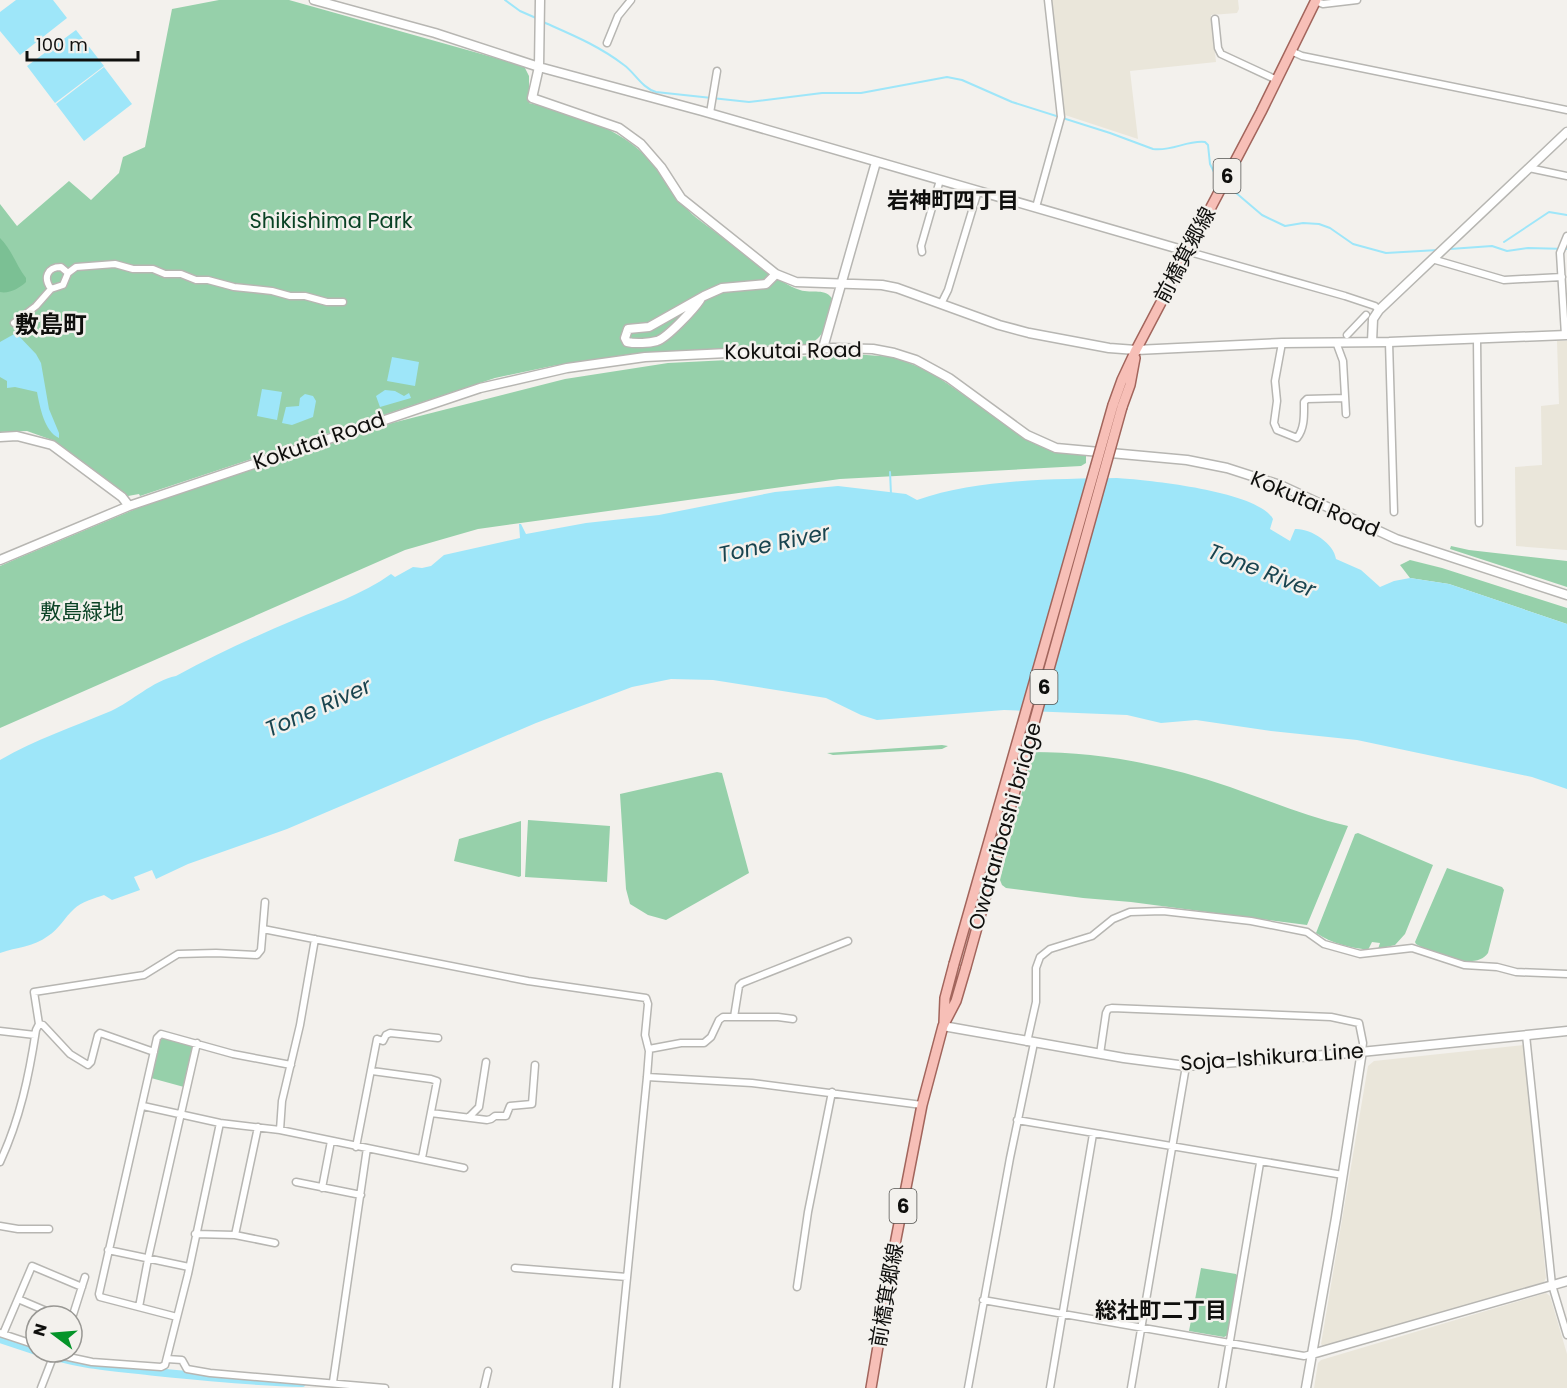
<svg xmlns="http://www.w3.org/2000/svg" width="1567" height="1388" viewBox="0 0 1567 1388" font-family="Poppins,'Noto Sans JP',sans-serif">
<style>
.built{fill:#eae6da}
.green{fill:#96d0aa}
.forest{fill:#7bc094}
.water{fill:#9ee6f9}
.lines{fill:none;stroke-linecap:round;stroke-linejoin:round}
.stream{stroke:#9ee6f9;stroke-width:2}
.canal{stroke:#9ee6f9;stroke-width:8}
.street-casing{stroke:#b7b6b2;stroke-width:9}
.secondary-casing{stroke:#b7b6b2;stroke-width:11}
.primary-casing{stroke:#a2655c;stroke-width:12}
.street{stroke:#fff;stroke-width:6}
.secondary{stroke:#fff;stroke-width:8}
.primary{stroke:#f7bfb7;stroke-width:9}
.primary-bridge-casing{stroke:#a2655c;stroke-width:12;stroke-linecap:butt}
.primary-bridge{stroke:#f7bfb7;stroke-width:9}
.labels{text-anchor:middle;stroke-width:5;stroke-linejoin:round;paint-order:stroke}
.shield{fill:#f3f1ed;stroke:#535350;stroke-width:1.5}
.shield-label{font-size:20px;font-weight:bold;fill:#0f0f0d}
.park-label{font-size:21px;fill:#0a4225;stroke:#f3f1ed}
.street-label{font-size:21px;fill:#0f0f0d;stroke:#f3f1ed}
.neighbourhood-label{font-size:22px;font-weight:bold;fill:#0f0f0d;stroke:#f3f1ed}
.water-label{font-size:22px;font-style:italic;fill:#19444f;stroke:#f3f1ed}
.quarter-label{font-size:24px;font-weight:bold;fill:#0f0f0d;stroke:#f3f1ed}
</style>
<rect width="100%" height="100%" fill="#f3f1ed"/>
<path class="built" d="M 1051,0 L 1238,0 L 1239,9 L 1237,13 L 1211,15 L 1216,62 L 1130,71 L 1138,139 L 1065,115 Z
M 1557,341 L 1567,341 L 1567,550 L 1516,546 L 1515,467 L 1542,465 L 1541,406 L 1559,404 Z
M 1524,1045 L 1546,1278 L 1544,1282 L 1324,1347 L 1321,1344 L 1368,1066 L 1374,1061 Z
M 1546,1293 L 1550,1296 L 1567,1354 L 1567,1388 L 1314,1388 L 1318,1363 L 1321,1360 Z"/>
<path class="green" d="M 219,0 L 289,0 L 524,66 L 529,76 L 529,103 C 580,115 626,129 660,171 C 669,183 675,197 686,208 C 694,217 705,224 714,231 C 732,243 748,257 765,269 C 775,276 789,287 800,290 C 812,294 826,287 833,300 C 828,317 827,337 809,344 L 638,353 L 552,366 L 495,378 L 140,496 L 139,494 L 128,496 L 52,440 L 27,431 L 0,432 L 0,204 L 17,226 L 69,181 L 91,200 L 119,173 L 123,157 L 145,147 L 172,9 Z
M 853,354 L 894,357 L 929,371 L 1035,444 L 1049,450 L 1086,455 L 1086,463 L 1081,466 L 840,479 L 478,529 L 405,550 L 0,728 L 0,566 L 16,559 L 145,505 L 392,423 L 565,379 L 668,363 Z
M 1451,546 L 1469,550 L 1567,561 L 1567,587 L 1450,549 Z
M 1410,560 L 1442,568 L 1567,608 L 1567,624 L 1449,584 L 1410,578 L 1400,565 Z
M 942,745 L 948,746 L 942,749 L 833,755 L 827,753 Z
M 1032,752 C 1101,752 1166,765 1230,787 C 1270,801 1307,817 1348,826 L 1307,925 L 1131,902 L 1083,898 L 1006,888 L 1002,885 L 1000,880 Z
M 717,772 L 722,773 L 749,873 L 666,920 L 648,915 L 630,904 L 626,889 L 620,794 Z
M 528,820 L 610,826 L 607,882 L 525,877 Z
M 521,821 L 521,876 L 519,877 L 454,861 L 459,839 Z
M 1358,833 L 1433,865 L 1405,934 L 1395,945 L 1378,949 L 1380,943 L 1372,942 L 1368,950 C 1349,947 1333,944 1316,933 L 1355,834 Z
M 1447,868 L 1502,887 L 1504,890 L 1488,953 C 1475,972 1432,953 1416,944 L 1415,942 Z
M 163,1038 L 191,1045 L 193,1049 L 184,1087 L 151,1078 L 159,1041 Z
M 1201,1268 L 1236,1274 L 1238,1277 L 1228,1335 L 1224,1337 L 1189,1331 Z"/>
<path class="forest" d="M 0,238 C 12,250 16,265 26,278 L 26,282 C 20,288 9,294 0,292 Z"/>
<path class="water" d="M 16,0 L 53,0 L 67,18 L 20,55 L 0,31 L 0,12 Z
M 76,30 L 104,66 L 55,103 L 27,66 Z
M 104,67 L 132,104 L 84,141 L 56,104 Z
M 16,333 L 36,354 L 41,363 L 49,409 L 59,433 L 59,438 C 44,431 40,407 37,392 L 15,387 L 7,388 L 7,381 L 0,377 L 0,342 Z
M 392,357 L 419,362 L 415,386 L 387,381 Z
M 262,389 L 282,392 L 277,420 L 257,416 Z
M 385,390 L 395,391 L 404,396 L 409,393 L 411,398 L 380,407 L 376,396 Z
M 305,394 L 313,396 L 316,401 L 313,417 L 292,425 L 282,423 L 286,407 L 299,406 L 300,398 Z
M 1117,478 C 1148,480 1258,491 1273,519 L 1270,529 L 1290,541 L 1295,529 C 1310,528 1334,543 1336,559 L 1361,570 L 1380,587 L 1394,581 L 1410,578 L 1449,584 L 1567,624 L 1567,789 L 1532,777 L 1357,740 L 1271,731 L 1196,720 L 1161,723 L 1127,715 L 1004,710 L 877,720 L 861,715 L 826,698 L 713,680 L 671,679 L 632,687 L 536,723 L 287,829 L 188,864 L 156,879 L 152,870 L 134,877 L 140,890 L 112,900 L 104,895 C 95,898 81,902 74,909 C 65,917 59,929 48,936 C 33,947 17,947 0,953 L 0,760 C 36,739 73,727 111,711 C 133,701 152,681 176,676 C 214,655 254,637 294,620 C 327,606 362,595 391,574 L 395,577 L 413,567 L 422,568 L 431,566 L 444,555 L 520,538 L 519,524 L 521,524 L 526,534 L 586,523 L 659,515 L 775,492 L 838,486 L 906,494 L 917,500 C 978,479 1053,479 1117,478 Z"/>
<g class="lines">
<path class="stream" d="M 505,0 L 520,11 L 536,18
M 541,21 C 570,34 598,45 624,65 C 635,73 642,88 656,92 L 749,102 L 822,93 L 861,93 L 947,77 L 962,80 L 1012,102 L 1110,133 L 1153,149 C 1171,152 1187,140 1205,142 L 1208,145 L 1210,164 L 1214,172
M 1235,192 L 1262,215 L 1285,226 L 1303,223 L 1319,224 L 1330,228 L 1353,244 L 1386,253 L 1438,250
M 1504,242 L 1549,212 L 1567,215
M 1450,249 L 1492,246 L 1507,251 L 1528,248 L 1567,249
M 890,472 L 891,494"/>
<path class="canal" d="M 0,1339 L 36,1351
M 40,1352 C 80,1366 114,1367 156,1372 C 205,1377 254,1382 302,1383"/>
<g class="street-casing">
<path id="street" d="M 1315,1 L 1323,4 L 1357,0
M 1215,19 L 1218,48 L 1221,54 L 1277,80
M 607,43 L 618,16 L 631,0
M 1291,51 L 1302,56 L 1567,110
M 710,113 L 717,71
M 1529,168 L 1567,176
M 1036,207 L 1061,117 L 1048,0
M 1186,251 L 1345,296 L 1375,306 L 1379,310
M 922,252 L 921,246 L 940,180
M 1432,259 L 1504,280 L 1562,277
M 51,289 C 43,278 47,267 61,267 L 68,273
M 941,304 L 948,290 L 978,191
M 14,323 L 36,306 L 51,289 L 63,285 L 68,273 L 76,267 L 115,264 L 133,269 L 153,269 L 165,274 L 181,274 L 196,280 L 208,280 L 234,287 L 272,291 L 290,296 L 305,296 L 327,302 L 343,302
M 1347,335 L 1366,315
M 1565,335 L 1560,253 L 1567,236
M 1477,339 L 1479,523
M 1336,342 L 1343,361 L 1346,414
M 1389,342 L 1394,512
M 1282,343 L 1275,381 L 1277,401 L 1274,423 L 1277,430 L 1297,438 C 1305,428 1304,414 1304,402 L 1307,399 L 1345,398
M 263,929 L 528,981 L 646,998 L 648,1004 L 645,1035 L 649,1051 L 647,1077 L 616,1388
M 734,1017 L 739,986 L 742,983 L 848,941
M 39,1024 L 43,1025 L 70,1054 L 88,1065 L 91,1062 L 98,1035 L 100,1033 L 154,1052
M 0,1031 L 35,1035
M 1526,1035 L 1552,1285 L 1567,1335
M 1027,1042 L 1036,1002 L 1036,968 L 1040,957 L 1050,949 L 1092,936 L 1113,919 L 1130,912 L 1163,911 L 1251,921 L 1307,932 L 1324,944 L 1360,954 L 1412,948 L 1464,965 L 1497,967 L 1516,972 L 1567,974
M 649,1049 L 681,1043 L 704,1043 L 711,1037 L 719,1020 L 723,1017 L 778,1017 L 793,1019
M 1100,1054 L 1106,1013 L 1108,1009 L 1112,1008 L 1331,1017 L 1359,1023 L 1363,1043 L 1362,1051
M 372,1071 L 431,1079 L 437,1081 L 422,1158
M 647,1077 L 752,1083 L 922,1105
M 143,1106 L 220,1123 L 280,1130 L 464,1168
M 431,1113 L 487,1120 L 491,1119 L 495,1116 L 506,1116 L 510,1106 L 532,1104 L 535,1065
M 469,1117 L 479,1107 L 486,1062
M 1017,1120 L 1343,1175
M 280,1130 L 282,1101 L 300,1025 L 315,939
M 356,1147 L 377,1039 L 383,1041 L 386,1035 L 390,1033 L 438,1038
M 0,1162 C 20,1119 29,1076 36,1030 L 39,1024 L 34,992 L 144,975 L 178,954 L 216,953 L 257,955 L 261,950 L 265,902
M 296,1182 L 361,1195
M 322,1188 L 331,1141
M 0,1226 L 18,1229 L 49,1229
M 195,1234 L 235,1235 L 258,1127
M 235,1235 L 275,1243
M 108,1250 L 189,1267
M 515,1268 L 627,1277
M 797,1287 L 808,1212 L 832,1092
M 18,1299 L 58,1316
M 983,1300 L 1304,1356 L 1312,1354
M 139,1307 L 149,1254 L 197,1043
M 177,1317 L 100,1297 L 99,1294 L 157,1038 L 161,1034 L 233,1054 L 291,1065
M 72,1318 L 85,1277
M 0,1333 L 36,1345
M 3,1334 L 32,1266 L 82,1287
M 55,1352 L 59,1355 L 92,1362 L 161,1367 L 165,1365 L 188,1274 L 220,1123
M 167,1359 L 182,1360 L 187,1369 L 210,1373 L 385,1388
M 333,1382 L 367,1148
M 41,1388 L 55,1352
M 484,1388 L 488,1371
M 968,1388 L 1010,1158 L 1034,1043
M 1050,1388 L 1093,1134
M 1131,1388 L 1186,1066
M 1222,1388 L 1260,1163"/>
</g>
<g class="secondary-casing">
<path id="secondary" d="M 314,0 L 435,33 L 539,67 L 702,111 L 1186,251
M 540,0 L 539,67 L 532,98 L 619,128 L 641,144 L 661,167 L 681,198 L 776,274 L 796,282 L 882,285 L 897,288 L 999,325 L 1029,333 L 1109,348 L 1136,350 L 1282,343 L 1389,342 L 1567,335
M 700,300 C 694,309 667,338 657,341 C 649,343 636,344 627,342 L 625,338 L 628,329 L 649,327 L 704,296 L 722,288 L 766,284 L 776,274
M 1372,342 L 1373,319 L 1379,310 L 1567,132
M 823,348 L 876,162
M 0,437 L 17,436 L 52,445 L 122,497 L 129,506
M 0,560 L 129,506 L 480,388 L 567,368 L 645,357 L 833,348 L 873,349 L 894,353 L 916,360 L 949,378 L 1027,435 L 1056,448 L 1187,460 L 1227,468 L 1280,485 L 1396,539 L 1567,595
M 943,1026 L 1124,1058 L 1186,1066 L 1351,1053 L 1567,1031
M 1312,1354 L 1567,1281
M 1306,1388 L 1336,1218 L 1362,1051"/>
</g>
<g class="primary-casing">
<path id="primary" d="M 1113,405 L 1122,380 L 1136,350 L 1261,112 L 1316,0
M 1122,407 L 1130,385 L 1135,358
M 944,1023 L 945,998 L 954,964
M 871,1388 L 896,1239 L 922,1105 L 943,1026 L 956,1001 L 966,967"/>
</g>
<use href="#street" class="street"/>
<use href="#secondary" class="secondary"/>
<use href="#primary" class="primary"/>
<g class="primary-bridge-casing">
<path id="primary-bridge" d="M 954,964 L 1113,405
M 966,967 L 1122,407"/>
</g>
<use href="#primary-bridge" class="primary-bridge"/>
</g>
<g class="labels">
<g class="shield">
<rect x="1213.5" y="159" width="27" height="34" rx="4.5"/>
<rect x="1030.5" y="670" width="27" height="34" rx="4.5"/>
<rect x="889.5" y="1189" width="27" height="34" rx="4.5"/>
</g>
<g class="shield-label">
<text x="1227" y="183">6</text>
<text x="1044" y="694">6</text>
<text x="903" y="1213">6</text>
</g>
<g class="park-label">
<text x="331" y="228">Shikishima Park</text>
<text x="82" y="619">敷島緑地</text>
</g>
<g class="street-label">
<text transform="translate(1185 255) rotate(-62)" y="7">前橋箕郷線</text>
<text transform="translate(793 351) rotate(-1)" y="7">Kokutai Road</text>
<text transform="translate(319 441) rotate(-19)" y="7">Kokutai Road</text>
<text transform="translate(1315 504) rotate(23)" y="7">Kokutai Road</text>
<text transform="translate(1005 826) rotate(-74)" y="7">Owataribashi bridge</text>
<text transform="translate(1272 1057) rotate(-4)" y="7">Soja-Ishikura Line</text>
<text transform="translate(887 1295) rotate(-80)" y="7">前橋箕郷線</text>
</g>
<g class="neighbourhood-label">
<text x="953" y="208">岩神町四丁目</text>
<text x="1161" y="1318">総社町二丁目</text>
</g>
<g class="water-label">
<text transform="translate(774 543) rotate(-12)" y="8">Tone River</text>
<text transform="translate(1262 570) rotate(21)" y="8">Tone River</text>
<text transform="translate(318 707) rotate(-24)" y="8">Tone River</text>
</g>
<g class="quarter-label">
<text x="51" y="333">敷島町</text>
</g>
</g>
<g transform="translate(54 1334) rotate(286)"><circle r="28" fill="#f3f1ed" stroke="#989793" stroke-width="1.5"/>
<path d="M0-4.5L10 22L0 15L-10 22Z" fill="#049429"/>
<text y="-9" font-size="16" font-weight="bold" text-anchor="middle" fill="#0f0f0d">N</text>
</g>
<path d="M27 51v9h111v-9" fill="none" stroke="#0f0f0d" stroke-width="3"/>
<text x="36" y="51" font-size="18" fill="#0f0f0d" stroke="#f3f1ed" stroke-width="4.5" paint-order="stroke">100 m</text>
</svg>
